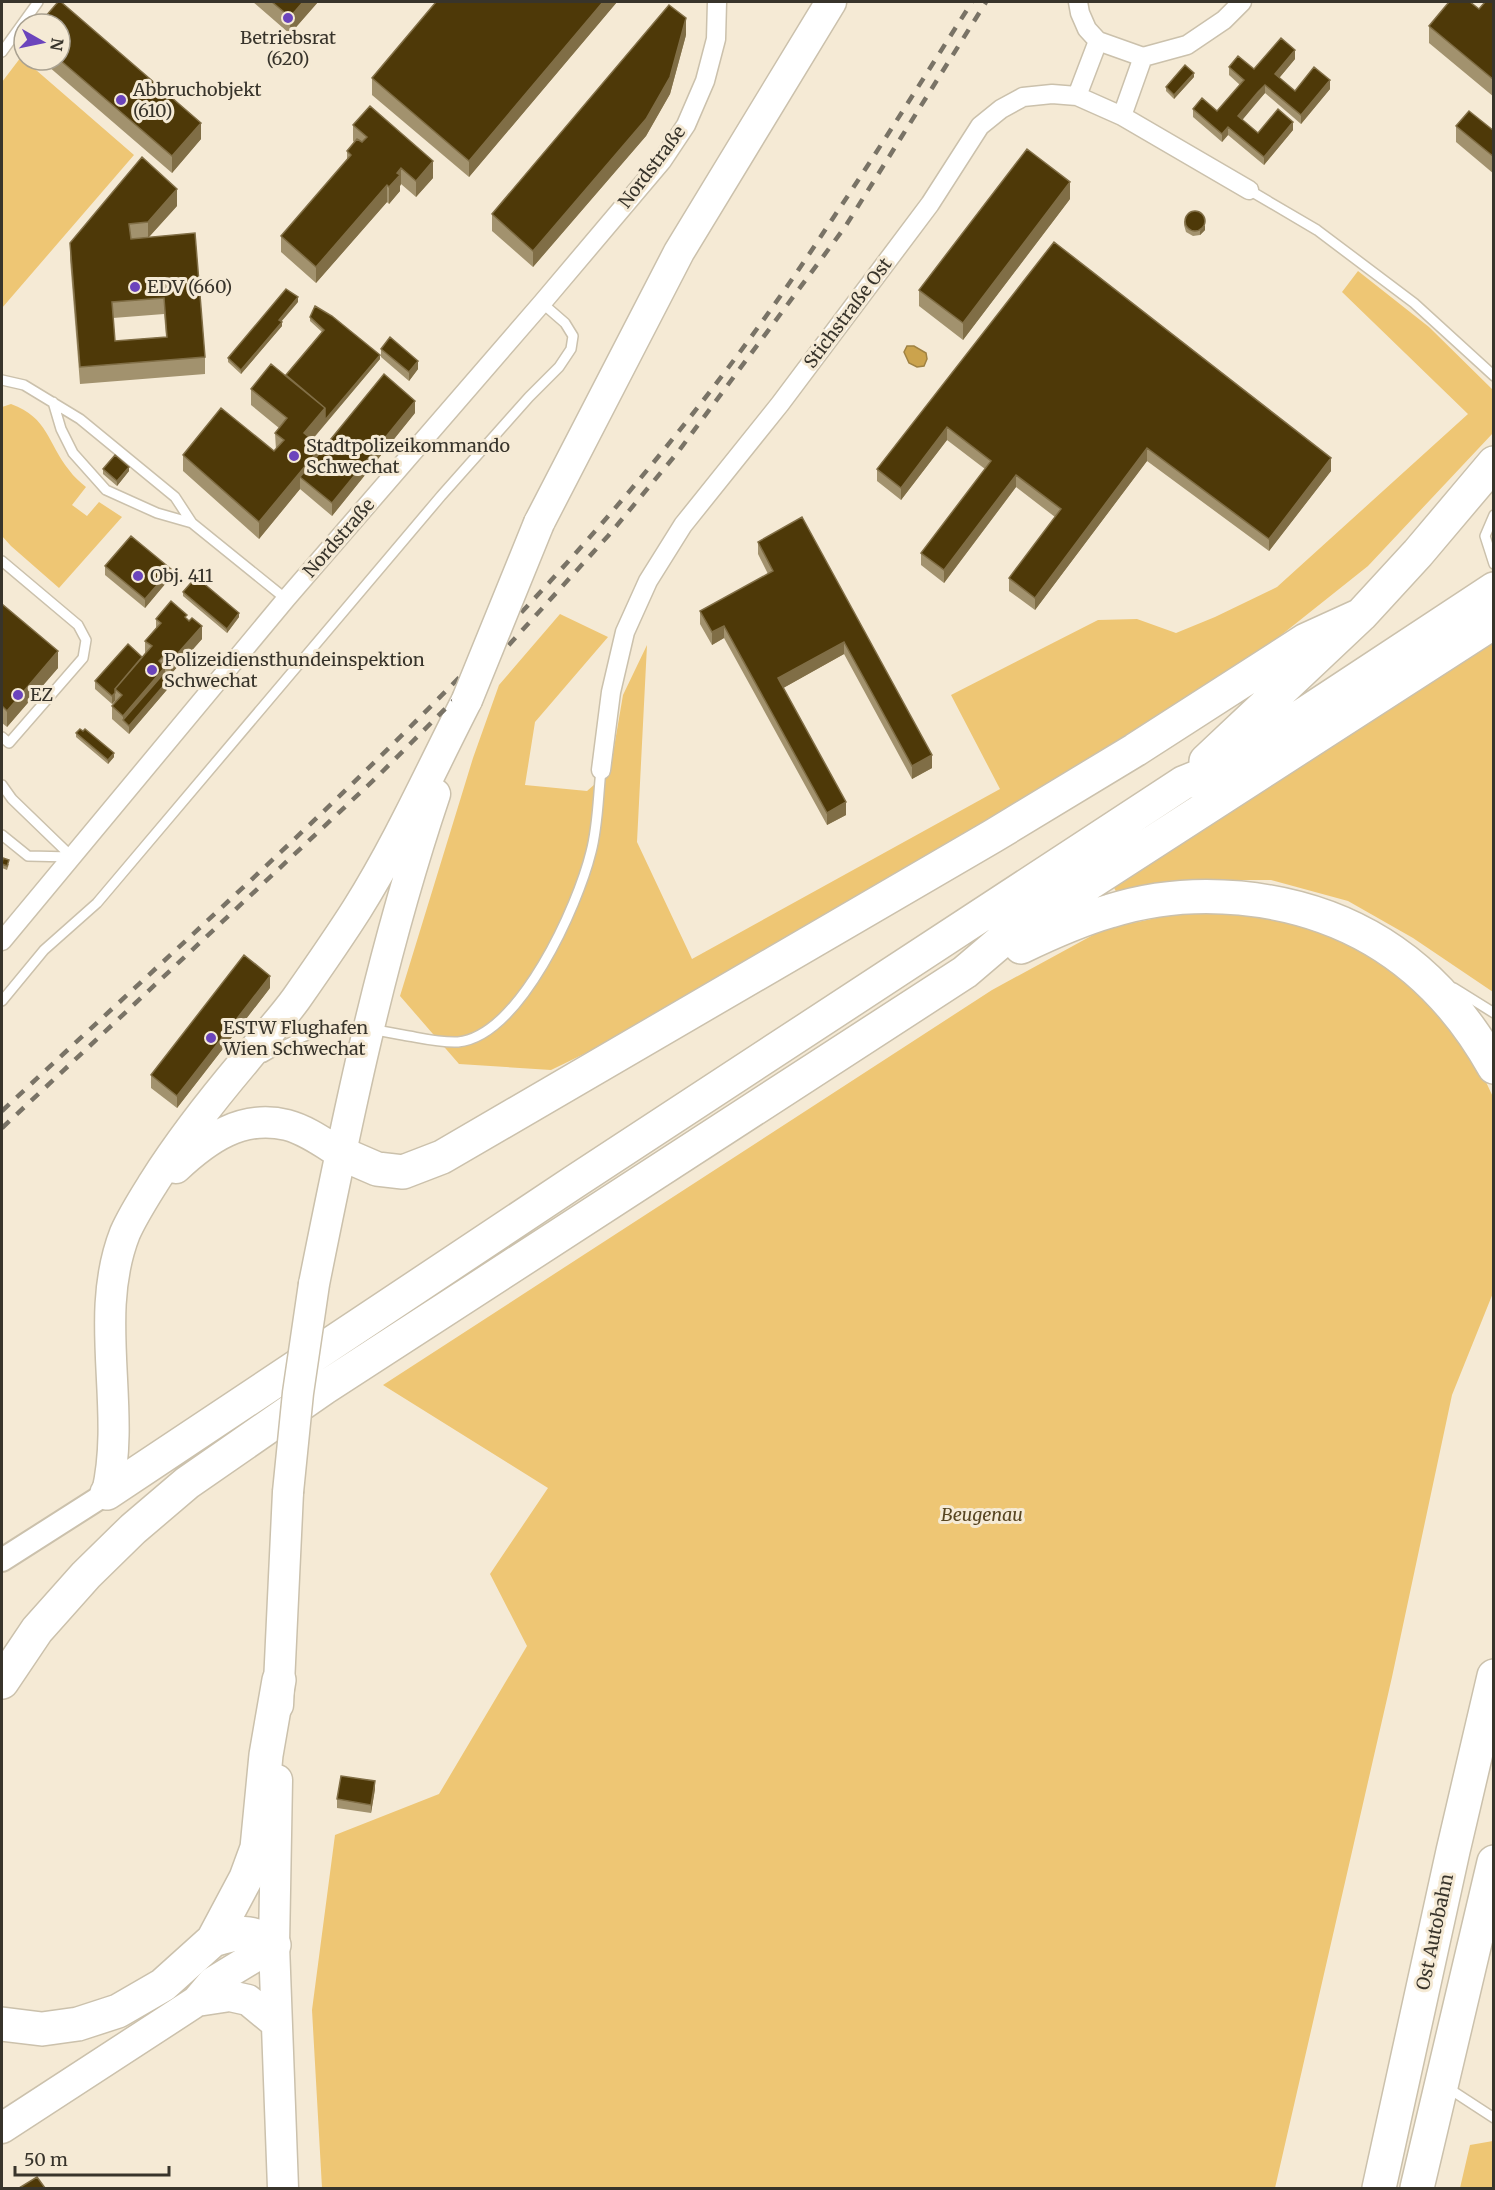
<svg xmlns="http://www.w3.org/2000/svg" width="1495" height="2190" viewBox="0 0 1495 2190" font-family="Merriweather,serif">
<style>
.green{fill:#eec674}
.water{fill:#cba34d;stroke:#9f8243;stroke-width:1.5}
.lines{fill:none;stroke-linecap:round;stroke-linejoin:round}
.service-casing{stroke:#cbc1ac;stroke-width:12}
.minor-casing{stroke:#cbc1ac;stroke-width:21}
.tertiary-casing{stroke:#cbc1ac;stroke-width:26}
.primary-casing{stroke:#cbc1ac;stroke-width:33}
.motorway-casing{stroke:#cbc1ac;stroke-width:36}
.service{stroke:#fff;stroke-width:9}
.minor{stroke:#fff;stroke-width:18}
.tertiary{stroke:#fff;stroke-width:22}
.primary{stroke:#fff;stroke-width:30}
.motorway{stroke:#fff;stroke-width:33}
.rail{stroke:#797366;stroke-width:4.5;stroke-dasharray:10 10;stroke-linecap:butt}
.primary-bridge-casing{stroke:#cbc1ac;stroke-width:33;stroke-linecap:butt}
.primary-bridge{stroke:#fff;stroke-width:30}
.wall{fill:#a2926e;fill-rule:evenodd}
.shaded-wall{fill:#806e46}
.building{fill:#4e3908;stroke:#806e46;stroke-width:1.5;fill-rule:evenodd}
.poi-dot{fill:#6b44bc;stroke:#f5ead5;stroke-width:2}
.labels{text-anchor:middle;stroke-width:6;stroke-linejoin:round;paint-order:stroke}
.poi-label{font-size:18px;fill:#38342b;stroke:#f5ead5;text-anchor:start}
.street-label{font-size:18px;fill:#38342b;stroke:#f5ead5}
.park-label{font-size:18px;font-style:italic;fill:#574521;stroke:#f5ead5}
</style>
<rect width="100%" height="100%" fill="#f5ead5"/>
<path class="green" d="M 21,57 L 134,155 L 2,308 L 2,82 Z
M 1358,271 L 1429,327 L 1493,390 L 1493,433 L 1368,566 L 1270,644 L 1162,717 L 619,1037 L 551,1070 L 459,1064 L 400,996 L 473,758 L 499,685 L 560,614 L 608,637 L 535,722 L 525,785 L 587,791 L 610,771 L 623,695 L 647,645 L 637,842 L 692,959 L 1000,789 L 951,695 L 1098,620 L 1137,619 L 1176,633 L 1215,617 L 1277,587 L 1468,414 L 1342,292 Z
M 11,404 C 49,418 47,443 69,470 C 74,477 80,482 86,487 L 72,505 L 87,516 L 99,502 L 122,517 L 59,588 L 11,546 L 2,536 L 2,407 Z
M 1493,642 L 1493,992 L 1413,938 L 1348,901 L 1271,880 L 1193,880 L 1118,895 L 1113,886 Z
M 1194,910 L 1267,914 L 1332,937 L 1391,966 L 1445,1013 L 1479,1067 L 1493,1097 L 1493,1293 L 1452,1395 L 1392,1677 L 1275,2188 L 322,2188 L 312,2010 L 335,1835 L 439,1794 L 527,1646 L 490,1574 L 548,1488 L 383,1385 L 992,990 L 1104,929 Z
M 1493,2141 L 1493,2188 L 1460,2188 L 1470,2145 Z"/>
<path class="water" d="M 907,346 L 914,346 L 926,353 L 927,359 L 924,366 L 917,367 L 909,363 L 904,352 Z"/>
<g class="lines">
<g class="service-casing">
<path id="service" d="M 2,52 L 38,2
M 1249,190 L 1317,230 L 1414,303 L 1494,376
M 2,380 L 24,385 L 80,419 L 175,497 L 192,523 L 286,599
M 53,402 L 61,429 L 73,453 L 106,490 L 157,513 L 192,523
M 1494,515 L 1485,536 L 1494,564
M 2,561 L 78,625 L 86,640 L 83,658 L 9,743 L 2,737
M 2,785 L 12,799 L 72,857
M 2,835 L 28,856 L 72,857
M 1454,988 L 1494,1013
M 2,1001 L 44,950 L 97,903 L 441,496 L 529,397 L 559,367 L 571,349 L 573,336 L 565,323 L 542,303
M 264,1057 C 284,1045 312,1030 335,1028 C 358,1026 381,1031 403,1035 C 421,1038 440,1043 458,1042 C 520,1036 578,905 591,852 C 598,826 598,797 601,770
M 1448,2088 L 1494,2118"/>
</g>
<g class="minor-casing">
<path id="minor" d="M 1078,2 L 1080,13 L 1087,29 L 1098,41 L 1143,57 L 1187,45 L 1224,20 L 1242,2
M 1077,96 L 1098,41
M 1122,116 L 1143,57
M 601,770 L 611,692 L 625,632 L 648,581 L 683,525 L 780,404 L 930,204 L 980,126 L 1001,109 L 1023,97 L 1052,94 L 1077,96 L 1122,116 L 1249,190
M 2,941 L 286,599 L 542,303 L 662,161 L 686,125 L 705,81 L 716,39 L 717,2"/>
</g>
<g class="tertiary-casing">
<path id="tertiary" d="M 2,1560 L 107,1493"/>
</g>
<g class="primary-casing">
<path id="primary" d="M 539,523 L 679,252 L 831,2
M 176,1168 C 207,1139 242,1114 287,1125 C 306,1130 324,1143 340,1153
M 314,1284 C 347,1119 381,954 435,794
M 107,1493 C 127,1407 92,1317 125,1233 C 133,1215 144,1198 154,1182 C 181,1139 212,1100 244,1062 C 261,1041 280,1021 296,999 C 317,969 338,939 357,909 C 399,842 431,770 467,700
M 278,1705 L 288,1492
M 277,1780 L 274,1945 L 283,2188
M 197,2001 L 230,1996 L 248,2000 L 276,2023
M 2,2128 L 197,2001 L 213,1982 L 274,1945"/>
</g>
<g class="motorway-casing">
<path id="motorway" d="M 1206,761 L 1361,615 L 1418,553 L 1494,463
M 1021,947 C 1050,933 1079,920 1110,911 C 1151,898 1197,894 1240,898 C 1354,909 1438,967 1494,1067
M 340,1153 L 377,1169 L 403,1172 L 442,1157 L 993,836 L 1135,750 L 1306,640 L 1361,615
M 107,1493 L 574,1182 L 1183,783 L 1227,765 L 1494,589
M 2,1682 L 37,1630 L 86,1575 L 133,1529 L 187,1483 L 324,1388 L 965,972 L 1006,937 L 1494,622
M 213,1940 C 238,1932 251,1929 274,1945
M 2,2024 L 42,2029 L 78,2024 L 118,2011 L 163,1985 L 213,1940 L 246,1878 L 257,1848 L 266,1755 L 279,1680
M 1379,2188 L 1453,1851 L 1494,1676
M 1417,2188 L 1494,1862"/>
</g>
<use href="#service" class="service"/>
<use href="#minor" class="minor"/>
<use href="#tertiary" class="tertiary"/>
<use href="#primary" class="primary"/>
<use href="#motorway" class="motorway"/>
<path class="rail" d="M 2,1111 C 204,922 414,738 597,529 C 680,434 758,333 827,227 C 877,153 924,77 972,2
M 2,1128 L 378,776 L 507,647 L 608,536 L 678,452 L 845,227 L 986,2"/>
<g class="primary-bridge-casing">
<path id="primary-bridge" d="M 467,700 L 539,523
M 288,1492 L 298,1393 L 314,1284"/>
</g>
<use href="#primary-bridge" class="primary-bridge"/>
</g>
<path class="wall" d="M 253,2 L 318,2 L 290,34 Z
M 617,2 L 469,177 L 372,95 L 372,78 Z
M 1494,2 L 1494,97 L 1429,43 L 1429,26 L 1479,9 Z
M 686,35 L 670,94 L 646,136 L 533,267 L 492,231 L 492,214 Z
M 1295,59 L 1279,78 L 1295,91 L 1330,89 L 1301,124 L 1265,93 L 1258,100 L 1242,120 L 1258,133 L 1293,130 L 1264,165 L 1228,135 L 1222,142 L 1193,117 L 1193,109 L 1217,111 L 1240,85 L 1229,75 L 1229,67 L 1254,69 Z
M 41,60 L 60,60 L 201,139 L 172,173 Z
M 1194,77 L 1174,99 L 1166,91 L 1166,87 Z
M 353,125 L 433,178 L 416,197 L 401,184 L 400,186 L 400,191 L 389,204 L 387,202 L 316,283 L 281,252 L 281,236 L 347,160 L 347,151 L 354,142 L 353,141 Z
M 1456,126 L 1494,131 L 1494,174 L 1456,142 Z
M 1070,199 L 963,340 L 919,306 L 919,290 Z
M 177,206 L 149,237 L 205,357 L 205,374 L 80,384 L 70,260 L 70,243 ZM 164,314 L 166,337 L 115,341 L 113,318 Z
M 1184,221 L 1205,230 L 1200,235 L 1193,236 L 1186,232 L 1184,225 Z
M 1054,242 L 1331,471 L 1269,551 L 1147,461 L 1035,610 L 1009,591 L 1009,578 L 1055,517 L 1016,487 L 944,583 L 921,565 L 921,553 L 985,469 L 947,440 L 901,500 L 877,481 L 877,469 Z
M 298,302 L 281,322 L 282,326 L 241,374 L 228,362 L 228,358 Z
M 310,317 L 380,359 L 312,440 L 321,451 L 415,413 L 332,516 L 300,489 L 259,539 L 183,471 L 183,455 L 274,451 L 276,450 L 275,433 L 279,428 L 251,405 L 251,389 L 286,375 L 322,332 L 310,321 Z
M 381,349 L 418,369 L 409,381 L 381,357 Z
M 103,469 L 129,471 L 117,486 L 103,474 Z
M 802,517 L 932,768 L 912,779 L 844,654 L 783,688 L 846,815 L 827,825 L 724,638 L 712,645 L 700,624 L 700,611 L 768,574 L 758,554 L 758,542 Z
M 105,566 L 171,577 L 145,608 L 105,575 Z
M 183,592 L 239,617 L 227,633 L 183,596 Z
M 2,604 L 58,668 L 7,727 L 2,723 Z
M 156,619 L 187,619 L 202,639 L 171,674 L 165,671 L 171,685 L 129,734 L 112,719 L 112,706 L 115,702 L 115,701 L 112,704 L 95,689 L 95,681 L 142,657 L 145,653 L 145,641 L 156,628 Z
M 76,733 L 114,757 L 108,764 L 76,737 Z
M 2,863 L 9,864 L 7,870 L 2,868 Z
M 270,988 L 177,1108 L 151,1088 L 151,1075 Z
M 375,1789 L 371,1813 L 337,1808 L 337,1799 Z"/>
<path class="shaded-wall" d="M 303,2 L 318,2 L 290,34 L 290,17 Z
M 603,2 L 617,2 L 469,177 L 469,161 Z
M 686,18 L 686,35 L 670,94 L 646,136 L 533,267 L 533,251 Z
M 1295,50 L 1295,59 L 1275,83 L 1275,74 Z
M 1194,73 L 1194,77 L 1174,99 L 1174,95 Z
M 1330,80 L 1330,89 L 1301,124 L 1301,115 Z
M 1265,85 L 1265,93 L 1238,125 L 1238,116 Z
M 1293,122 L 1293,130 L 1264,165 L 1264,157 Z
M 201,123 L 201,139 L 172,173 L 172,156 Z
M 1228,127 L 1228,135 L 1222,142 L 1222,134 Z
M 433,161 L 433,178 L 416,197 L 416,181 Z
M 401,168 L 401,184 L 400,186 L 400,191 L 389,204 L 389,187 L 397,173 Z
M 1070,182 L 1070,199 L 963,340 L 963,323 Z
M 387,185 L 387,202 L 316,283 L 316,267 Z
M 177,189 L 177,206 L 148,238 L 148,222 Z
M 1205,225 L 1205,230 L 1200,235 L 1200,231 Z
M 298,297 L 298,302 L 279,324 L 279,320 Z
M 282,322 L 282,326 L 241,374 L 241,370 Z
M 380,355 L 380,359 L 304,449 L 304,433 L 325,408 Z
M 418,361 L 418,369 L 409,381 L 409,372 Z
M 415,401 L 415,413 L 332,516 L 332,503 Z
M 947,427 L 947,440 L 901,500 L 901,488 Z
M 321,447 L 321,463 L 300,477 L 300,489 L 259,539 L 259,522 Z
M 1147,448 L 1147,461 L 1035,610 L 1035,598 Z
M 1331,458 L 1331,471 L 1269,551 L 1269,539 Z
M 129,467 L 129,471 L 117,486 L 117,481 Z
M 1016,475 L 1016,487 L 944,583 L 944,570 Z
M 171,569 L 171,577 L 145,608 L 145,599 Z
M 239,613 L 239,617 L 227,633 L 227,629 Z
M 202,626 L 202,639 L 171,674 L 171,661 Z
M 724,626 L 724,638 L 712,645 L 712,632 Z
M 844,642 L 844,654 L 778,691 L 778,678 Z
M 58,651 L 58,668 L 7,727 L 7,711 Z
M 165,667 L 165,680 L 123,720 L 123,716 Z
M 171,677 L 171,685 L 129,734 L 129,726 Z
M 115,693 L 115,701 L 112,704 L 112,696 Z
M 114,753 L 114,757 L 108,764 L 108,760 Z
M 932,755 L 932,768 L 912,779 L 912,766 Z
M 846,802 L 846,815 L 827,825 L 827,813 Z
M 270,976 L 270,988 L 177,1108 L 177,1096 Z
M 375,1781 L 375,1789 L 371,1813 L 371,1805 Z"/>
<path class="building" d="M 58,2 L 61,2 L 201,123 L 172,156 L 60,60 L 60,24 L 39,24 Z
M 272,2 L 303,2 L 290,17 Z
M 436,2 L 603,2 L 469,161 L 372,78 Z
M 1449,2 L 1470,2 L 1479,9 L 1485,2 L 1494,2 L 1494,80 L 1429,26 Z
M 669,5 L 686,18 L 670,77 L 646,119 L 533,251 L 492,214 Z
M 1281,38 L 1295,50 L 1275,74 L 1295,91 L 1314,67 L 1330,80 L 1301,115 L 1265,85 L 1258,92 L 1238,116 L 1258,133 L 1278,109 L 1293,122 L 1264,157 L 1228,127 L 1222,134 L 1193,109 L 1202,98 L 1217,111 L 1244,80 L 1229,67 L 1238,56 L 1254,69 Z
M 1185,65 L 1194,73 L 1174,95 L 1166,87 Z
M 370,106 L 433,161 L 416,181 L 401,168 L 397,173 L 400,175 L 389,187 L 387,185 L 316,267 L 281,236 L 351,155 L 347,151 L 357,139 L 362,142 L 367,137 L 353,125 Z
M 1469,111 L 1494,131 L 1494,157 L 1456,126 Z
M 1027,149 L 1070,182 L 963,323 L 919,290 Z
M 142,157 L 177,189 L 148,222 L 129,224 L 131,239 L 195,233 L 205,357 L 80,367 L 70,243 ZM 164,298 L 167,337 L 115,341 L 112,302 Z
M1185 221a10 10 0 1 1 20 0a10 10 0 1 1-20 0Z
M 1054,242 L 1331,458 L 1269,539 L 1147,448 L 1035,598 L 1009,578 L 1061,509 L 1016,475 L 944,570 L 921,553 L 991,461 L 947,427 L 901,488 L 877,469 Z
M 286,289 L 298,297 L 279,320 L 282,322 L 241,370 L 228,358 Z
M 315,306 L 332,316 L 380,355 L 325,420 L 325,408 L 286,375 L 324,330 L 310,317 Z
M 390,337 L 418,361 L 409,372 L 381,349 Z
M 271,364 L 325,408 L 304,433 L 321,447 L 259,522 L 183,455 L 221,408 L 274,451 L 284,440 L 275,433 L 287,418 L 251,389 Z
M 384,374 L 415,401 L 332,503 L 300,477 Z
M 115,455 L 129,467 L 117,481 L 103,469 Z
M 802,517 L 932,755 L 912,766 L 844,642 L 778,678 L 846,802 L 827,813 L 724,626 L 712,632 L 700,611 L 773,571 L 758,542 Z
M 131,536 L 171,569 L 145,599 L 105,566 Z
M 196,577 L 239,613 L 227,629 L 183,592 Z
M 171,601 L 187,615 L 185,617 L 189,621 L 192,618 L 202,626 L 171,661 L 163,657 L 159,661 L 165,667 L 123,716 L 112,706 L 122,695 L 115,689 L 152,646 L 145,641 L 161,623 L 156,619 Z
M 2,604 L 58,651 L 7,711 L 2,706 Z
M 128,644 L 142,657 L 115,689 L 115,693 L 112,696 L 95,681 Z
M 165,672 L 171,677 L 129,726 L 123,720 Z
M 80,729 L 83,731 L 85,729 L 114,753 L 108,760 L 76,733 Z
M 3,858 L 9,860 L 7,866 L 2,864 Z
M 244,955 L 270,976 L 177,1096 L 151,1075 Z
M 341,1776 L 375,1781 L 371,1805 L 337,1799 Z
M 37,2177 L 45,2188 L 19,2188 Z"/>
<g class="poi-dot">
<circle cx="288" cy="18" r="6"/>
<circle cx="121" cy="100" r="6"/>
<circle cx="135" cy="287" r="6"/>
<circle cx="294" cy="456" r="6"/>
<circle cx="138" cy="576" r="6"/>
<circle cx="152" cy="670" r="6"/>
<circle cx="18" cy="695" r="6"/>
<circle cx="211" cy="1038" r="6"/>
</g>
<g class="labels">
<g class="poi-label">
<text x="288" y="44" text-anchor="middle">Betriebsrat<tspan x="288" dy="21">(620)</tspan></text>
<text x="133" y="96">Abbruchobjekt<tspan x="133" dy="21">(610)</tspan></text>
<text x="147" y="293">EDV (660)</text>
<text x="306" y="452">Stadtpolizeikommando<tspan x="306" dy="21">Schwechat</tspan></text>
<text x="150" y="582">Obj. 411</text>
<text x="164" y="666">Polizeidiensthundeinspektion<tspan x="164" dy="21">Schwechat</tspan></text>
<text x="30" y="701">EZ</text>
<text x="223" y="1034">ESTW Flughafen<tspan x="223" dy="21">Wien Schwechat</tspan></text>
</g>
<g class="street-label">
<text transform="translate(652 167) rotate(-53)" y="6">Nordstraße</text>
<text transform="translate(848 313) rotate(-53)" y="6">Stichstraße Ost</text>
<text transform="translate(339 538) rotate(-49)" y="6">Nordstraße</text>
<text transform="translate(1435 1932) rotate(-78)" y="6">Ost Autobahn</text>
</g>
<g class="park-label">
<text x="982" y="1521">Beugenau</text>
</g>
</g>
<rect width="1495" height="2190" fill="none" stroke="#38342b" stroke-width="6"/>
<g transform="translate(42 42) rotate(99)"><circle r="28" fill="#f5ead5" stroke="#a9a191" stroke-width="1.5"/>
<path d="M0-4.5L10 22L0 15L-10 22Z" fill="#6b44bc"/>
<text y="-9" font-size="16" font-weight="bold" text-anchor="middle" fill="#38342b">N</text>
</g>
<path d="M15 2166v9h154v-9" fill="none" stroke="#38342b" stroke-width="3"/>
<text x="24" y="2166" font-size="18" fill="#38342b" stroke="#f5ead5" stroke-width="4.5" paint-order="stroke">50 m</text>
</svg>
